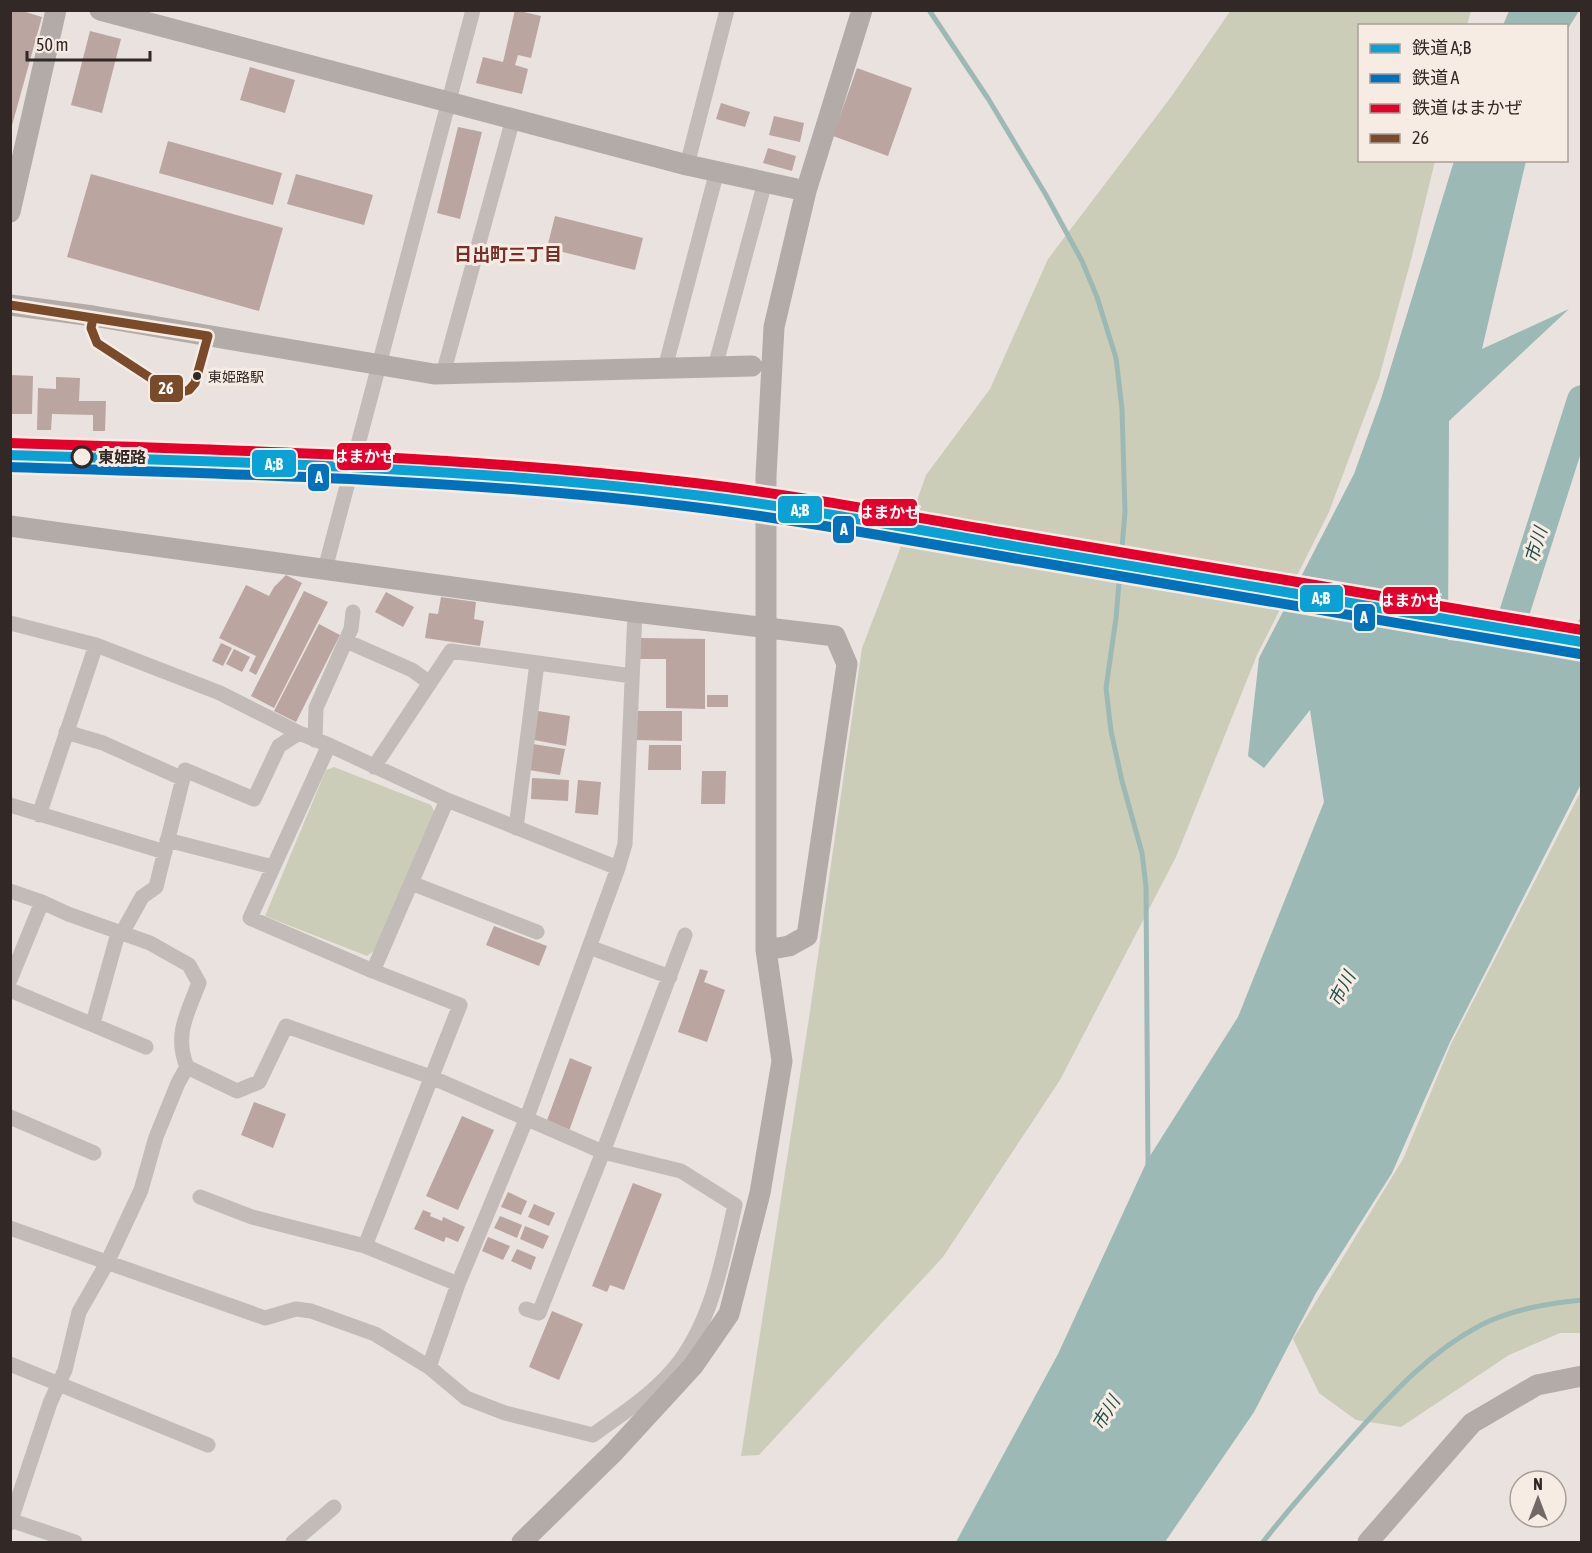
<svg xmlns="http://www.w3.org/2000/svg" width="1592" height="1553" viewBox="0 0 1592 1553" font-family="'Asap Condensed','Noto Sans JP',sans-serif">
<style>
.green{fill:#cccdb9}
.water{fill:#9cb9b5}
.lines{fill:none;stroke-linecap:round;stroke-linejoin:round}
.stream{stroke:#9cb9b5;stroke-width:5}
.river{stroke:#9cb9b5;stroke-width:30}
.building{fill:#bba5a1}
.lane{stroke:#c2bbb7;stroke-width:8}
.street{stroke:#c2bbb7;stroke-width:15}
.secondary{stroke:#b3aba8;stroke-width:21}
.bus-1-casing{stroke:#f7ece4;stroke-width:14}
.bus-1{stroke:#7a4b2a;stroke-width:9}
.rail-1-casing{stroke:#f7ece4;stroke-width:15}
.rail-2-casing{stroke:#f7ece4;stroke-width:15}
.rail-3-casing{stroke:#f7ece4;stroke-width:15}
.rail-1{stroke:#0aa1d4;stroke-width:10}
.rail-2{stroke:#0072bc;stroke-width:10}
.rail-3{stroke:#e4002b;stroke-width:10}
.bus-dot{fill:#322826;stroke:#f7ece4;stroke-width:2}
.stop-dot{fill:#f7ece4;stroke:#322826;stroke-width:3}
.labels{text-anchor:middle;stroke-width:6;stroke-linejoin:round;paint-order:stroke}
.bus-label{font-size:14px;fill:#322826;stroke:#f7ece4;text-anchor:start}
.stop-label{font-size:16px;font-weight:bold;fill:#322826;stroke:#f7ece4;text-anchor:start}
.neighbourhood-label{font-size:18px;font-weight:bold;fill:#792f27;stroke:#f7ece4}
.water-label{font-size:18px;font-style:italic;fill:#204f4b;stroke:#f7ece4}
.line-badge{stroke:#f7ece4;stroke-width:2}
.badge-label{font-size:16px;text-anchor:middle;font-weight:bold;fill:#fff}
</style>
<rect width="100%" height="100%" fill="#e9e2de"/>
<path class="green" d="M 1231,10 L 1471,11 L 1467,25 L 1360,26 L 1360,160 L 1435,161 L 1412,256 L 1379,378 L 1329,512 L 1257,655 L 1176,857 L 1060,1080 L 943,1257 L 759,1455 L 741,1456 L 809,1018 L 862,648 L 897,557 L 926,475 L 990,389 L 1048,259 L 1171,97 Z
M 334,767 L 431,805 L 435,813 L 375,950 L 367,956 L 265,916 L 326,770 Z
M 1581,791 L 1581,1333 L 1560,1333 L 1509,1355 L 1401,1427 L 1356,1420 L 1319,1393 L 1293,1339 L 1403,1159 L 1451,1044 Z"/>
<path class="water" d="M 1509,11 L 1509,10 L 1579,11 L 1567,30 L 1566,26 L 1503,25 Z
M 1454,161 L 1526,161 L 1482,349 L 1569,309 L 1449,421 L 1448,640 L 1560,650 L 1581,617 L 1581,784 L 1450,1042 L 1392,1173 L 1316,1293 L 1254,1412 L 1165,1542 L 956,1542 L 1058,1354 L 1148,1159 L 1238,1017 L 1324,802 L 1310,710 L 1264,768 L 1248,756 L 1259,658 L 1354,474 L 1381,399 Z"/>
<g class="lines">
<path class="stream" d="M 929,10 L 989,100 L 1046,195 L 1082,261 L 1097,297 L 1116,358 L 1122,409 L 1125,512 L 1116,618 L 1106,688 L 1111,731 L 1122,781 L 1142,853 L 1146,887 L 1148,1166
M 1263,1542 C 1291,1506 1321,1473 1351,1439 C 1390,1396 1429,1352 1481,1325 C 1511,1310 1548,1303 1582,1300"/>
<path class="river" d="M 1492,683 L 1582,400"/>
</g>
<path class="building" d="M 10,10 L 19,10 L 42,17 L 11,129 Z
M 515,10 L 541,16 L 531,58 L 518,55 L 515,65 L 528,69 L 522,94 L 476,83 L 483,57 L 503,62 Z
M 90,31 L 121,39 L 102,113 L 71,105 Z
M 250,67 L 295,80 L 285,113 L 240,100 Z
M 857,68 L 912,88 L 888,156 L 833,136 Z
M 721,103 L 750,112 L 745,127 L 716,119 Z
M 774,116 L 804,123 L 800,142 L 769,135 Z
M 458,127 L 482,132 L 460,219 L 437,213 Z
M 168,141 L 282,173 L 273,205 L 159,173 Z
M 768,148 L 796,156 L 792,171 L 763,163 Z
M 91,174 L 283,228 L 259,311 L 67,257 Z
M 296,174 L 373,195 L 364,225 L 287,204 Z
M 555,216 L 643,238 L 635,270 L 547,248 Z
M 10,375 L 33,376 L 32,414 L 10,414 Z
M 56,377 L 80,378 L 79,401 L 106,401 L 105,431 L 93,431 L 93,415 L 52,414 L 51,430 L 37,430 L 38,388 L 56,389 Z
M 286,575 L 302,583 L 256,675 L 249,671 L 256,656 L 219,638 L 246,585 L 269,596 L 274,587 Z
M 304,591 L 328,602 L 274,708 L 251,696 Z
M 386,592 L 414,607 L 403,627 L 375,612 Z
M 441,597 L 476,602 L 474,619 L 484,621 L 480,646 L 425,638 L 429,613 L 438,614 Z
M 319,624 L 340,635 L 296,722 L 274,711 Z
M 641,638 L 705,639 L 705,709 L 666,708 L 666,659 L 640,659 Z
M 221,643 L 232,648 L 223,666 L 212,661 Z
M 234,649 L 250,657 L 242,672 L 226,664 Z
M 707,695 L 728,695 L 728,707 L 707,707 Z
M 538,711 L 570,716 L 566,746 L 534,740 Z
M 635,711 L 682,711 L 682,741 L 635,740 Z
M 533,744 L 565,749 L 560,775 L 529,770 Z
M 649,745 L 681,745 L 681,770 L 648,770 Z
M 702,771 L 726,771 L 725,804 L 701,804 Z
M 532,778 L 569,780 L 568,801 L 531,799 Z
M 578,780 L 601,782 L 598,815 L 575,813 Z
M 494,926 L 547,946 L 539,966 L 486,945 Z
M 700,969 L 708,971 L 704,982 L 725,990 L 707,1042 L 678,1032 Z
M 570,1058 L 592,1067 L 569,1131 L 546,1123 Z
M 254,1102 L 286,1114 L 273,1148 L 241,1135 Z
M 462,1116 L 494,1130 L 458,1210 L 426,1196 Z
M 633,1183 L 662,1194 L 624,1290 L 610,1285 L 607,1292 L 592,1286 Z
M 508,1192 L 527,1201 L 521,1215 L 501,1207 Z
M 534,1204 L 555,1213 L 549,1226 L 528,1217 Z
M 423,1210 L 431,1213 L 430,1216 L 442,1221 L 443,1217 L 465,1227 L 458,1242 L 446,1237 L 444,1242 L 414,1229 Z
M 500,1216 L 522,1225 L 517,1238 L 494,1228 Z
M 525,1226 L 549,1236 L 543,1249 L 520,1239 Z
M 488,1237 L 510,1246 L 503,1260 L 482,1251 Z
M 517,1249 L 536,1257 L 531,1270 L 511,1261 Z
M 552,1311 L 583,1324 L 559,1380 L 529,1367 Z"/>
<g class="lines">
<path class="lane" d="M 92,318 L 91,328 L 97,343 L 175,394 L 189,390 L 195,383 L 208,336"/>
<path class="street" d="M 687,165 L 727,10
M 715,367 L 765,182
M 665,368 L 717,171
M 443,374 L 513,119
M 325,569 L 473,10
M 10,623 L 96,645 L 220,693 L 299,733 L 329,745 L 447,800 L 618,868
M 346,641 L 412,670 L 430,683
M 66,732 L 103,743 L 181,778
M 315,740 L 316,708 L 351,629 L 353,612
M 329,745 L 250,918 L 373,971 L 460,1005 L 365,1246
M 374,767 L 451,651 L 632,676
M 10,805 L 165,852
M 39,815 L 96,645
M 516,828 L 537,663
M 167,840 L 273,867
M 411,883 L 537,932
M 10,891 L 42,902 L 68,914 L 150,943 L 189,965 L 199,983 C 187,1014 174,1035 187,1067 L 237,1091 L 259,1082 L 286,1026 L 431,1077 L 603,1152 L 681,1171 L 735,1205 C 723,1258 713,1316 680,1361 C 658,1391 623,1413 593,1435 L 505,1413 L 466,1398 L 429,1367 L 375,1334 L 311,1311 L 296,1309 L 265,1318 L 10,1228
M 589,947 L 670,977
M 373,971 L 447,800
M 10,980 L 42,902
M 10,990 L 146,1047
M 93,1023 L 117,937 L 122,933 L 142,897 L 156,887 L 185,770 L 254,799 L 279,746 L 299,733
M 10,1117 L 94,1153
M 200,1197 L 252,1217 L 365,1246 L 458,1284
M 526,1309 L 539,1313 L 603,1152 L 685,935
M 10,1364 L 208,1445
M 429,1367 L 458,1284 L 526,1120 L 618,868 L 625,844 L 635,612
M 10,1520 L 75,1542
M 10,1523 L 50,1403 L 65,1370 L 79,1312 L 107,1263 L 141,1190 L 156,1137 L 178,1083 L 187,1067
M 293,1542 L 334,1507"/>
<path class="secondary" d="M 100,10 L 687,165 L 806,191
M 10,212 L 56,10
M 10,305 L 93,316 L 434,374 L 752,366
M 10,526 L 635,612 L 835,636 L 847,664 L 807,936 L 789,946 L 766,950
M 522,1542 L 614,1452 L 693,1366 L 729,1314 L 760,1193 L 782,1061 L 766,950 L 766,476 L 774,327 L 806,191 L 862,10
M 1368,1542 L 1472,1423 L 1537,1385 L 1582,1376"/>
<g class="bus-1-casing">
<path id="bus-1" d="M 10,305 L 93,318
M 93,318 L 208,336 L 195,383 L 189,390 L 175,394 L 97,343 L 91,328 Z"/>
</g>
<use href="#bus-1" class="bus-1"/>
<g class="rail-1-casing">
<path id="rail-1" d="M 10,455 C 236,462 462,467 686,494 C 799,507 912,529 1024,548 C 1210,579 1396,611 1582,642"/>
</g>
<g class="rail-2-casing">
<path id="rail-2" d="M 10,467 C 236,474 461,479 685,506 C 801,520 916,542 1031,561 C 1214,592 1397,623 1580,654"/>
</g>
<g class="rail-3-casing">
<path id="rail-3" d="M 10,443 C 236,450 461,456 686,482 C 799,495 912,517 1024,536 C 1210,567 1396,598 1582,630"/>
</g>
<use href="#rail-1" class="rail-1"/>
<use href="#rail-2" class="rail-2"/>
<use href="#rail-3" class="rail-3"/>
</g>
<circle class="bus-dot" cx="197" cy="376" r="5"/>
<circle class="stop-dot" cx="82" cy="457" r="10"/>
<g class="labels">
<g class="bus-label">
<text x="208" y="382">東姫路駅</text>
</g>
<g class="stop-label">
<text x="98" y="463">東姫路</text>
</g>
<g class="neighbourhood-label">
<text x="508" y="261">日出町三丁目</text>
</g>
<g class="water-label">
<text transform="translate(1536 545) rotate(-73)" y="6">市川</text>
<text transform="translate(1342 989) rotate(-62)" y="6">市川</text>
<text transform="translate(1106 1413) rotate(-58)" y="6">市川</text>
</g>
</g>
<g class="line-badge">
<rect x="149" y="374" width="35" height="29" rx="6" fill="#7a4b2a"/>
<rect x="336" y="442" width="56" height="29" rx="6" fill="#e4002b"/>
<rect x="251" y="449" width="46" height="29" rx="6" fill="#0aa1d4"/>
<rect x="307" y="463" width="23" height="29" rx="6" fill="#0072bc"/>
<rect x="777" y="495" width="46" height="29" rx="6" fill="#0aa1d4"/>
<rect x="861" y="498" width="57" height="29" rx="6" fill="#e4002b"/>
<rect x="832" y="515" width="23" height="29" rx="6" fill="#0072bc"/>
<rect x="1299" y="584" width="45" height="29" rx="6" fill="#0aa1d4"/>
<rect x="1382" y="586" width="57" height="29" rx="6" fill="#e4002b"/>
<rect x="1353" y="603" width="23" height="29" rx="6" fill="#0072bc"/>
</g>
<g class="badge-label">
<text x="166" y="394">26</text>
<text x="364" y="462">はまかぜ</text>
<text x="274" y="470">A;B</text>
<text x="319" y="483">A</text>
<text x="800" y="516">A;B</text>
<text x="889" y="518">はまかぜ</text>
<text x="844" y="535">A</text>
<text x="1321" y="604">A;B</text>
<text x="1410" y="606">はまかぜ</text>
<text x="1364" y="623">A</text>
</g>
<rect width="1592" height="1553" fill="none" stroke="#322826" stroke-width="24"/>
<rect x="1358" y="24" width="210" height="138" fill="#f7ece4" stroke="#a89e98" stroke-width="1.5"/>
<rect x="1370" y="44" width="30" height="9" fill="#0aa1d4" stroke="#a89e98" stroke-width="1.5"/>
<text x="1412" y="54" font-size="18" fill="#322826">鉄道 A;B</text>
<rect x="1370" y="74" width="30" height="9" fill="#0072bc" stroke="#a89e98" stroke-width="1.5"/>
<text x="1412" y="84" font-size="18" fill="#322826">鉄道 A</text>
<rect x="1370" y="104" width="30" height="9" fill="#e4002b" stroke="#a89e98" stroke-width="1.5"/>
<text x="1412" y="114" font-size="18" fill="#322826">鉄道 はまかぜ</text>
<rect x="1370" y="134" width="30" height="9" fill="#7a4b2a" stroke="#a89e98" stroke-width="1.5"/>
<text x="1412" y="144" font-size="18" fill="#322826">26</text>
<g transform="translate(1538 1499)"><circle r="28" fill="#f7ece4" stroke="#a89e98" stroke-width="1.5"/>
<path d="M0-4.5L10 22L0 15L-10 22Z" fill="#726966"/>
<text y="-9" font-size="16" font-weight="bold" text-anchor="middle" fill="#322826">N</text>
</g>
<path d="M27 51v9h123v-9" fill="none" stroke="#322826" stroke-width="3"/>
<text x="36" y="51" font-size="18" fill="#322826" stroke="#f7ece4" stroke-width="4.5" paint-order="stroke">50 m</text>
</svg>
